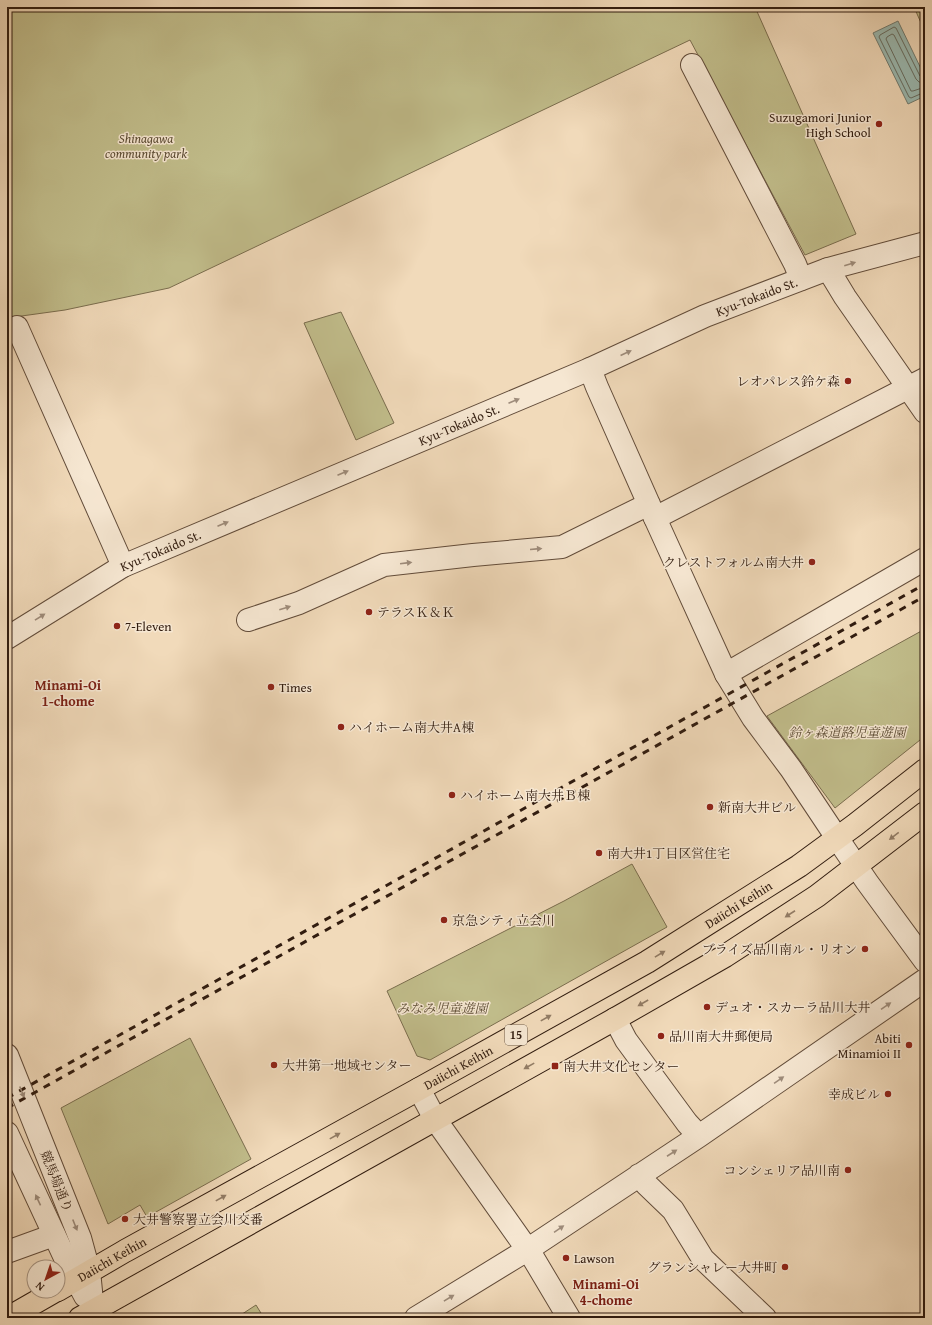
<svg xmlns="http://www.w3.org/2000/svg" width="932" height="1325" viewBox="0 0 932 1325" font-family="'Gentium Book Plus','Noto Serif JP',serif">
<style>
.green{fill:#c1bd8b;stroke:#7a6d4e}
.water{fill:#9bbab2;stroke:#717b71}
.lines{fill:none;stroke-linecap:round;stroke-linejoin:round}
.shore{stroke:#666c61;stroke-width:1}
.minor-casing{stroke:#624c3a;stroke-width:24}
.tertiary-casing{stroke:#624c3a;stroke-width:24}
.trunk-casing{stroke:#321d10;stroke-width:24}
.minor{stroke:#f6e7d2;stroke-width:22}
.tertiary{stroke:#f6e7d2;stroke-width:22}
.trunk{stroke:#f1daba;stroke-width:22}
.rail{stroke:#321d10;stroke-width:3;stroke-dasharray:7 7;stroke-linecap:butt}
.oneway{fill:#9e8c7b}
.oneway2{fill:#927c65}
.poi-dot{fill:#8f2418;stroke:#f6e7d2;stroke-width:1.5}
.labels{text-anchor:middle;stroke-width:3;stroke-linejoin:round;paint-order:stroke}
.shield{fill:#f6e7d2;stroke:#6d5a4a;stroke-width:1}
.shield-label{font-size:12px;font-weight:bold;fill:#321d10}
.poi-label{font-size:13px;fill:#321d10;stroke:#f6e7d2;text-anchor:start}
.park-label{font-size:13px;font-style:italic;fill:#5d4d35;stroke:#f6e7d2}
.street-label{font-size:13px;fill:#321d10;stroke:#f6e7d2}
.neighbourhood-label{font-size:14px;font-weight:bold;fill:#7a1f14;stroke:#f6e7d2}
</style>
<rect width="100%" height="100%" fill="#f1daba"/>
<filter id="stains"><feTurbulence type="fractalNoise" baseFrequency=".005" numOctaves="4"/><feColorMatrix values="0 0 0 0 .2 0 0 0 0 .09 0 0 0 0 .02 0 0 0 .5 -.17"/></filter>
<radialGradient id="worn" r=".72"><stop offset=".6" stop-color="#630" stop-opacity="0"/><stop offset="1" stop-color="#630" stop-opacity=".3"/></radialGradient>
<path class="green" d="M 7,7 L 755,7 L 856,234 L 805,255 L 690,40 L 169,288 L 65,310 L 7,318 Z
M 914,7 L 925,7 L 925,32 Z
M 341,312 L 394,423 L 356,440 L 304,323 Z
M 925,629 L 925,736 L 835,808 L 767,716 Z
M 632,864 L 667,927 L 430,1060 L 417,1056 L 387,991 L 564,901 Z
M 190,1038 L 251,1159 L 147,1217 L 140,1205 L 108,1224 L 61,1108 Z
M 256,1305 L 264,1318 L 236,1318 Z"/>
<path class="water" d="M 898,21 L 925,77 L 925,96 L 908,104 L 873,33 Z"/>
<g class="lines">
<path class="shore" d="M 925,78 L 922,78 L 920,76 L 896,28 L 894,27 L 880,35 L 879,37 L 909,97 L 911,98 L 925,92
M 925,83 L 919,82 L 916,79 L 894,35 L 892,34 L 887,37 L 886,39 L 911,91 L 913,91 L 925,87"/>
<g class="minor-casing">
<path id="minor" d="M 692,65 L 795,264 L 801,279
M 828,269 L 845,297 L 925,412
M 17,327 L 123,566
M 590,369 L 597,387 L 655,518 L 726,674 L 753,718 L 791,769 L 837,838
M 248,620 L 299,603 L 384,565 L 473,555 L 562,547 L 649,504
M 615,1019 L 626,1040 L 687,1123 L 699,1136
M 419,1089 L 435,1119 L 532,1256 L 569,1318
M 639,1175 L 646,1184 L 673,1210 L 703,1259 L 765,1318
M 7,1252 L 54,1235
M 416,1318 L 527,1250 L 699,1136 L 925,980"/>
</g>
<g class="tertiary-casing">
<g id="tertiary">
<path d="M 655,518 L 925,379"/>
<path id="s1" d="M 7,638 L 123,566 L 590,369 L 705,316 L 828,269 L 925,243"/>
<path d="M 726,674 L 925,559"/>
<path d="M 837,838 L 867,882 L 925,961"/>
<path d="M 7,1055 L 80,1238 L 89,1271 L 93,1311"/>
<path d="M 7,1133 L 66,1260 L 85,1296"/>
</g>
</g>
<g class="trunk-casing">
<g id="trunk">
<path id="s2" d="M 58,1290 L 125,1251 L 419,1089 L 647,962 L 799,866 L 855,825 L 925,770"/>
<path d="M 8,1318 L 55,1291"/>
<path d="M 80,1318 L 615,1019 L 725,956 L 817,896 L 925,813"/>
</g>
</g>
<use href="#minor" class="minor"/>
<use href="#tertiary" class="tertiary"/>
<use href="#trunk" class="trunk"/>
<path class="rail" d="M 7,1098 L 925,584
M 7,1108 L 925,596"/>
</g>
<defs><path id="oneway-solid" d="M-6-.8H1V-3.2L6.5 0L1 3.2V.8H-6Z"/></defs>
<g class="oneway">
<use href="#oneway-solid" transform="translate(850 264) rotate(-17)"/>
<use href="#oneway-solid" transform="translate(626 353) rotate(-25)"/>
<use href="#oneway-solid" transform="translate(514 401) rotate(-23)"/>
<use href="#oneway-solid" transform="translate(343 473) rotate(-23)"/>
<use href="#oneway-solid" transform="translate(223 524) rotate(-23)"/>
<use href="#oneway-solid" transform="translate(536 549) rotate(-5)"/>
<use href="#oneway-solid" transform="translate(406 563) rotate(-7)"/>
<use href="#oneway-solid" transform="translate(285 608) rotate(-18)"/>
<use href="#oneway-solid" transform="translate(40 617) rotate(-32)"/>
<use href="#oneway-solid" transform="translate(886 1006) rotate(-34)"/>
<use href="#oneway-solid" transform="translate(779 1080) rotate(-35)"/>
<use href="#oneway-solid" transform="translate(22 1092) rotate(68)"/>
<use href="#oneway-solid" transform="translate(672 1153) rotate(-33)"/>
<use href="#oneway-solid" transform="translate(38 1200) rotate(-115)"/>
<use href="#oneway-solid" transform="translate(75 1225) rotate(68)"/>
<use href="#oneway-solid" transform="translate(559 1229) rotate(-34)"/>
<use href="#oneway-solid" transform="translate(449 1298) rotate(-31)"/>
</g>
<g class="oneway2">
<use href="#oneway-solid" transform="translate(894 836) rotate(142)"/>
<use href="#oneway-solid" transform="translate(790 914) rotate(147)"/>
<use href="#oneway-solid" transform="translate(660 954) rotate(-31)"/>
<use href="#oneway-solid" transform="translate(643 1003) rotate(150)"/>
<use href="#oneway-solid" transform="translate(546 1018) rotate(-29)"/>
<use href="#oneway-solid" transform="translate(529 1066) rotate(151)"/>
<use href="#oneway-solid" transform="translate(335 1136) rotate(-29)"/>
<use href="#oneway-solid" transform="translate(221 1198) rotate(-29)"/>
</g>
<g class="poi-dot">
<circle cx="879" cy="124" r="4"/>
<circle cx="848" cy="381" r="4"/>
<circle cx="812" cy="562" r="4"/>
<circle cx="369" cy="612" r="4"/>
<circle cx="117" cy="626" r="4"/>
<circle cx="271" cy="687" r="4"/>
<circle cx="341" cy="727" r="4"/>
<circle cx="452" cy="795" r="4"/>
<circle cx="710" cy="807" r="4"/>
<circle cx="599" cy="853" r="4"/>
<circle cx="444" cy="920" r="4"/>
<circle cx="865" cy="949" r="4"/>
<circle cx="707" cy="1007" r="4"/>
<circle cx="661" cy="1036" r="4"/>
<circle cx="909" cy="1045" r="4"/>
<circle cx="274" cy="1065" r="4"/>
<rect x="551" y="1062" width="8" height="8" rx="2"/>
<circle cx="888" cy="1094" r="4"/>
<circle cx="848" cy="1170" r="4"/>
<circle cx="125" cy="1219" r="4"/>
<circle cx="566" cy="1258" r="4"/>
<circle cx="785" cy="1267" r="4"/>
</g>
<g class="labels">
<rect class="shield" x="505" y="1025" width="22" height="20" rx="3"/>
<g class="shield-label">
<text x="516" y="1039">15</text>
</g>
<g class="poi-label">
<text x="871" y="122" text-anchor="end">Suzugamori Junior<tspan x="871" dy="15">High School</tspan></text>
<text x="840" y="386" text-anchor="end">レオパレス鈴ケ森</text>
<text x="804" y="567" text-anchor="end">クレストフォルム南大井</text>
<text x="377" y="617">テラスＫ＆Ｋ</text>
<text x="125" y="631">7-Eleven</text>
<text x="279" y="692">Times</text>
<text x="349" y="732">ハイホーム南大井A棟</text>
<text x="460" y="800">ハイホーム南大井Ｂ棟</text>
<text x="718" y="812">新南大井ビル</text>
<text x="607" y="858">南大井1丁目区営住宅</text>
<text x="452" y="925">京急シティ立会川</text>
<text x="857" y="954" text-anchor="end">ブライズ品川南ル・リオン</text>
<text x="715" y="1012">デュオ・スカーラ品川大井</text>
<text x="669" y="1041">品川南大井郵便局</text>
<text x="901" y="1043" text-anchor="end">Abiti<tspan x="901" dy="15">Minamioi II</tspan></text>
<text x="282" y="1070">大井第一地域センター</text>
<text x="563" y="1071">南大井文化センター</text>
<text x="880" y="1099" text-anchor="end">幸成ビル</text>
<text x="840" y="1175" text-anchor="end">コンシェリア品川南</text>
<text x="133" y="1224">大井警察署立会川交番</text>
<text x="574" y="1263">Lawson</text>
<text x="777" y="1272" text-anchor="end">グランシャレー大井町</text>
</g>
<g class="park-label">
<text x="146" y="143">Shinagawa<tspan x="146" dy="15">community park</tspan></text>
<text x="847" y="737">鈴ヶ森道路児童遊園</text>
<text x="442" y="1013">みなみ児童遊園</text>
</g>
<g class="street-label">
<text dy="5" stroke="none"><textPath href="#s1" startOffset="825">Kyu-Tokaido St.</textPath></text>
<text dy="5" stroke="none"><textPath href="#s1" startOffset="501">Kyu-Tokaido St.</textPath></text>
<text dy="5" stroke="none"><textPath href="#s1" startOffset="177">Kyu-Tokaido St.</textPath></text>
<text dy="5" stroke="none"><textPath href="#s2" startOffset="782">Daiichi Keihin</textPath></text>
<text dy="5" stroke="none"><textPath href="#s2" startOffset="458">Daiichi Keihin</textPath></text>
<text transform="translate(57 1181) rotate(68)" y="5">競馬場通り</text>
<text dy="5" stroke="none"><textPath href="#s2" startOffset="62">Daiichi Keihin</textPath></text>
</g>
<g class="neighbourhood-label">
<text x="68" y="690">Minami-Oi<tspan x="68" dy="16">1-chome</tspan></text>
<text x="606" y="1289">Minami-Oi<tspan x="606" dy="16">4-chome</tspan></text>
</g>
</g>
<rect width="932" height="1325" fill="none" stroke="#f1daba" stroke-width="24"/>
<rect x="8" y="8" width="916" height="1309" fill="none" stroke="#321d10" stroke-width="2"/>
<rect x="12" y="12" width="908" height="1301" fill="none" stroke="#321d10"/>
<g transform="translate(46 1279) rotate(220)"><circle r="19" fill="#f6e7d2" stroke="#a89684"/>
<path d="M0-3L7 15L0 10L-7 15Z" fill="#8f2418"/>
<text y="-6" font-size="11" font-weight="bold" text-anchor="middle" fill="#321d10">N</text>
</g>
<rect width="100%" height="100%" filter="url(#stains)"/>
<rect width="100%" height="100%" fill="url(#worn)"/>
</svg>
